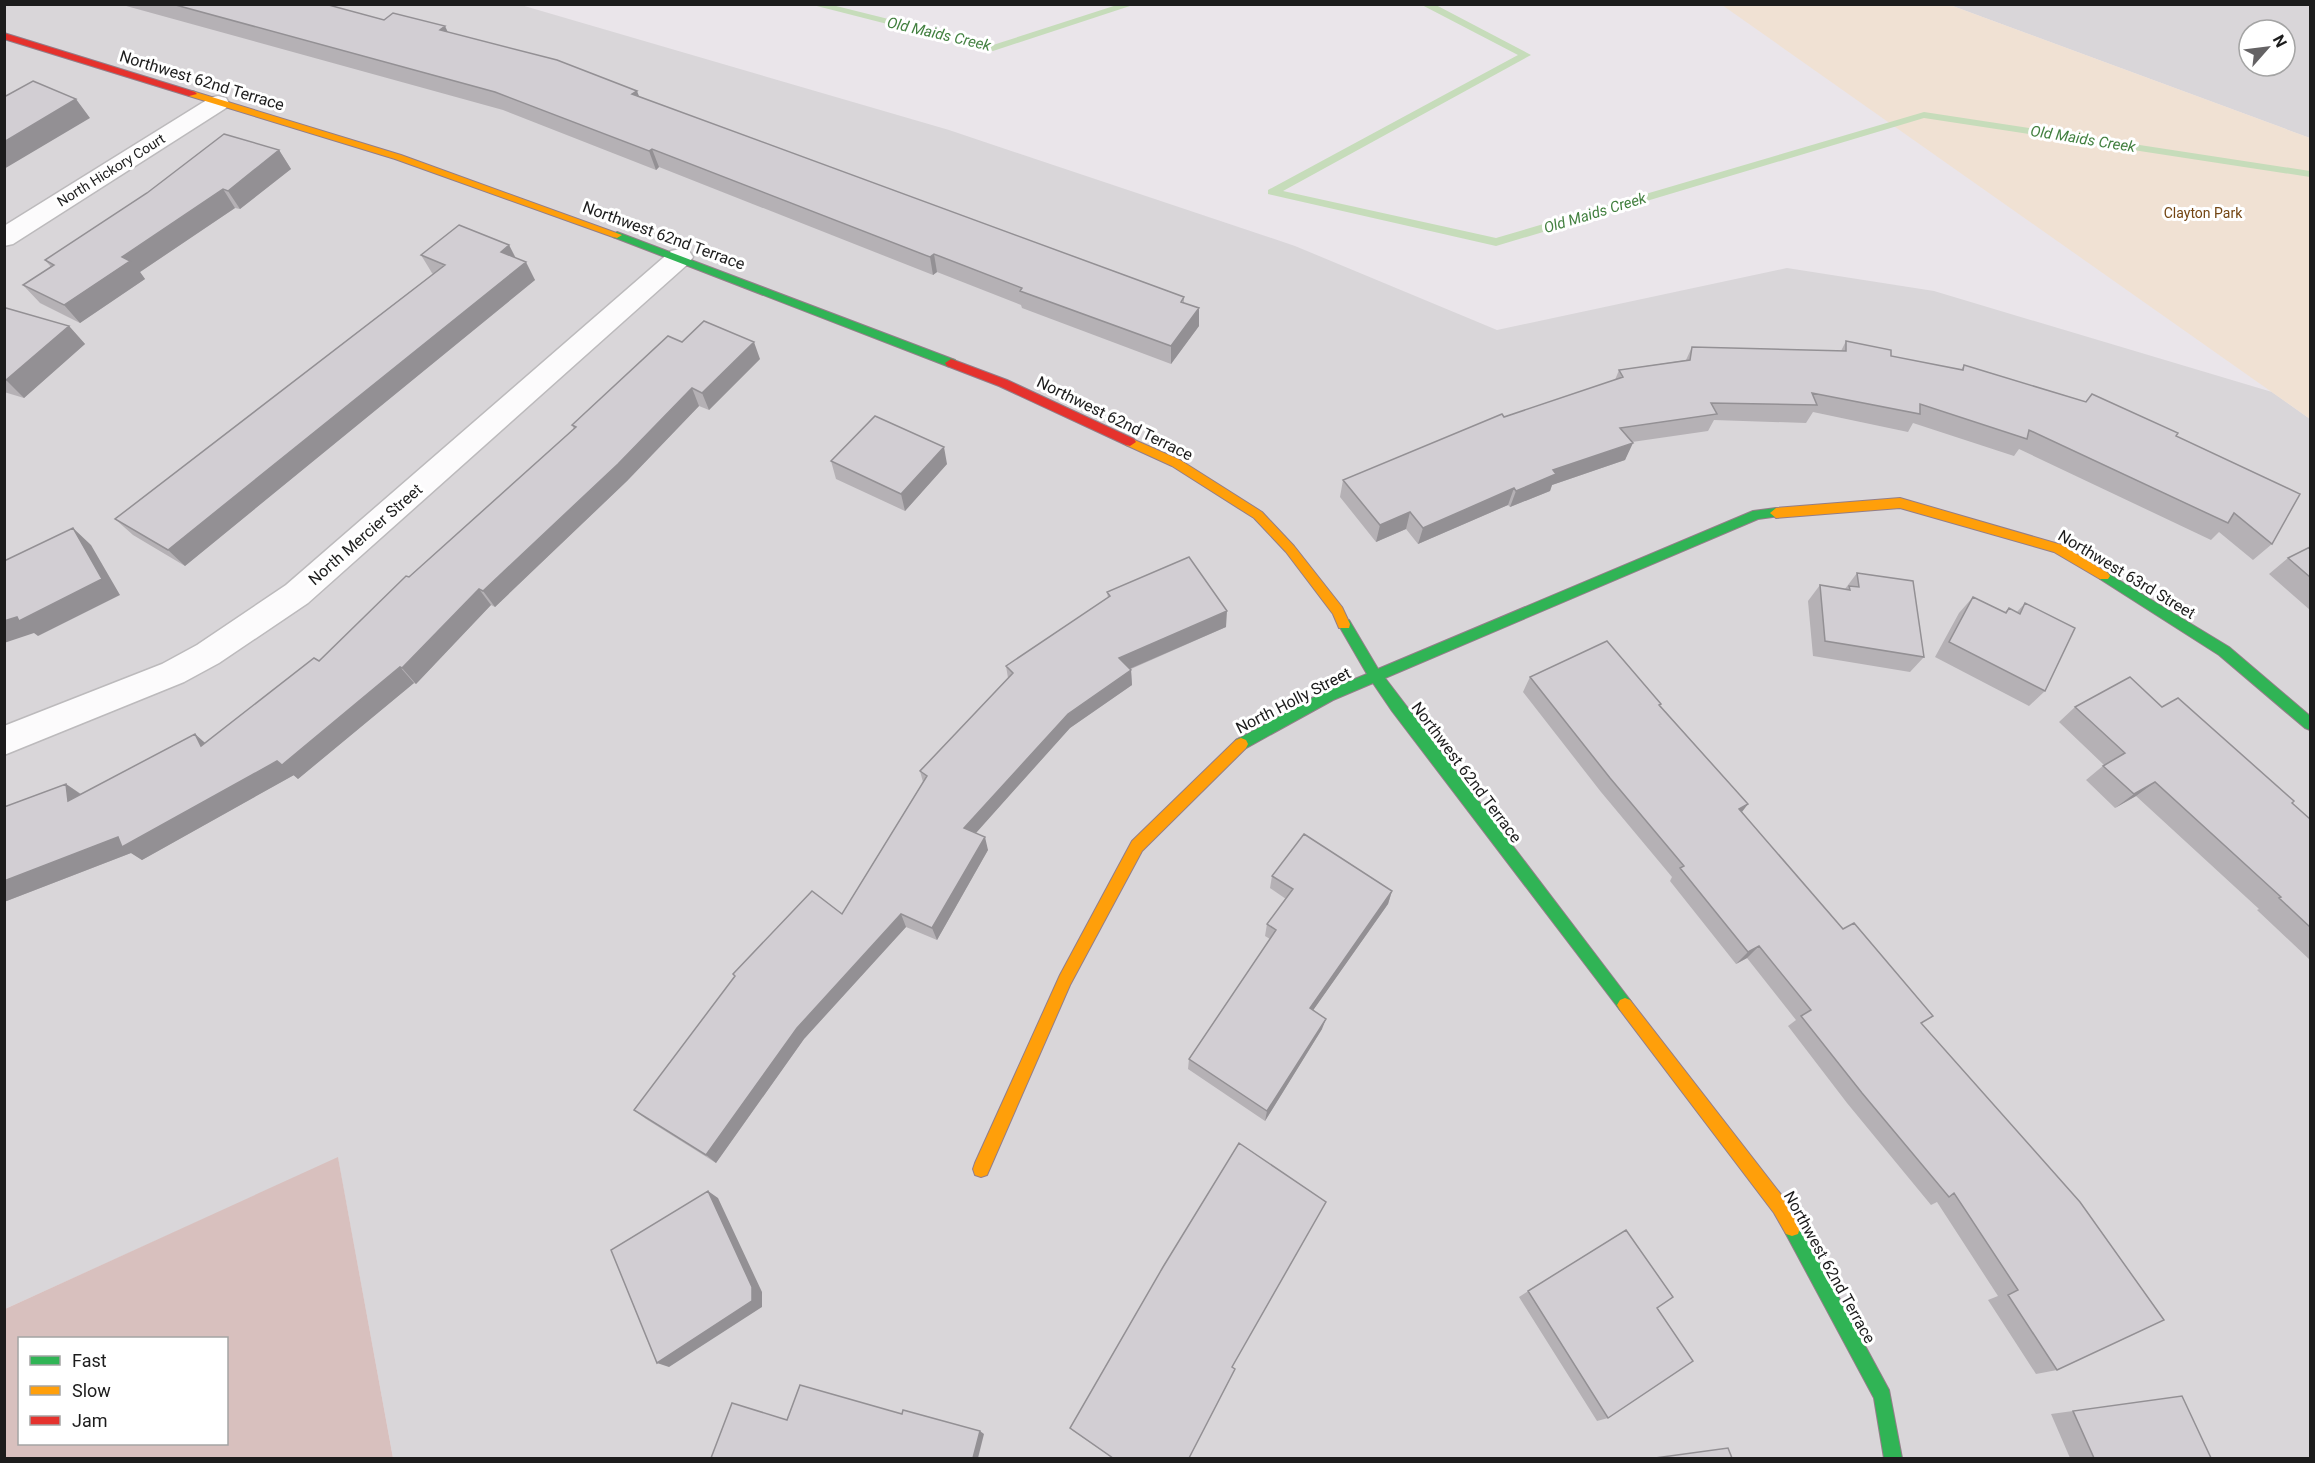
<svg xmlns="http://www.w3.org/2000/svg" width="2315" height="1463" viewBox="0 0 2315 1463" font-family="Roboto,sans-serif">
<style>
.residential{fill:#d9d6d9;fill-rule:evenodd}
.forest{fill:#d8c0be;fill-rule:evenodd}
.park{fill:#f0e1d3}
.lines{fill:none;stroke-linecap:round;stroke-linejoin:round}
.stream{fill:#c6dcba;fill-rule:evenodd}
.street-casing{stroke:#bcbabc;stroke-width:3}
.fast-casing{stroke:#937e89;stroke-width:2}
.slow-casing{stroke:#937e89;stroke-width:2}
.jam-casing{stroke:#937e89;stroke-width:2}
.street{fill:#fcfbfc;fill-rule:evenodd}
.fast{fill:#30b455;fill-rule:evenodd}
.slow{fill:#ff9f0a;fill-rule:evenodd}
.jam{fill:#e5322d;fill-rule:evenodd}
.wall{fill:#b5b1b5}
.shaded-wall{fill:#939094}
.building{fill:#d2ced3;stroke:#939094;stroke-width:1.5}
.labels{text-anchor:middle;stroke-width:6;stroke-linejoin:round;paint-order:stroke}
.far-street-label{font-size:14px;fill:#1c1c1c;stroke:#fff}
.far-park-label{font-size:14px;fill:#734512;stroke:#fff}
.far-water-label{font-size:15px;font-style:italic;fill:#438040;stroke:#fff}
.street-label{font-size:16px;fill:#1c1c1c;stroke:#fff}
</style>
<rect width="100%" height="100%" fill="#eae5ea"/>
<path class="residential" d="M 4,5 L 521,5 L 949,130 L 1295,246 L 1497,330 L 1787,268 L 1934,291 L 2272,392 L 2310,419 L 2310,1458 L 393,1458 L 338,1158 L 5,1309 Z
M 1950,5 L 2310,5 L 2310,138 ZM 2249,30 L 2285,30 L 2285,66 L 2249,66 Z"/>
<path class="forest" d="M 338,1157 L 393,1458 L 5,1458 L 5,1309 ZM 20,1338 L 226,1338 L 226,1444 L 20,1444 Z"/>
<path class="park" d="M 1722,5 L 1950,5 L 2310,138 L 2310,419 Z"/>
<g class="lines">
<path class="stream" d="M 809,4 L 828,4 L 993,45 L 1120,4 L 1136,4 L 993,51 Z
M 1420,4 L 1434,4 L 1531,55 L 1283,191 L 1496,238 L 1924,112 L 2310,171 L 2310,177 L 1924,118 L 1496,246 L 1268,194 L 1268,190 L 1518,55 Z"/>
<g class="street-casing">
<path id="street" d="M 218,96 L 226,98 L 229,103 L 226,108 L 13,244 L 4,246 L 4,226 L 210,98 Z
M 680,249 L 689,251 L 693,257 L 689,263 L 308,603 L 219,663 L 184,682 L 4,755 L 4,726 L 162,664 L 197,645 L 286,585 L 671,251 Z"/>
</g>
<g class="fast-casing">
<path id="fast" d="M 617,232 L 955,360 L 957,363 L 951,367 L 947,366 L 613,237 L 612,235 Z
M 1776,508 L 1780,510 L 1782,513 L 1780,516 L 1758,519 L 1385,678 L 1630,1000 L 1633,1005 L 1630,1010 L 1625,1012 L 1620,1010 L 1392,711 L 1373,683 L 1333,700 L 1246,748 L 1241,750 L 1236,748 L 1234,744 L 1236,740 L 1323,692 L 1367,674 L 1338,624 L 1339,620 L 1349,620 L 1378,669 L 1753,511 Z
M 2104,571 L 2229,647 L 2310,716 L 2310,730 L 2305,728 L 2219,655 L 2100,579 L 2098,576 L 2100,573 Z
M 1792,1220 L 1798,1222 L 1889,1390 L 1902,1458 L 1884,1458 L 1874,1398 L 1786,1234 L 1784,1228 L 1786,1222 Z"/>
</g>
<g class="slow-casing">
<path id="slow" d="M 192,91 L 401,155 L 622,235 L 617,238 L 613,237 L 395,159 L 189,96 L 187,94 Z
M 1130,438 L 1180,460 L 1262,512 L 1294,546 L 1342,607 L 1350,624 L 1349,628 L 1339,628 L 1333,614 L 1286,552 L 1254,518 L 1172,466 L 1126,445 L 1124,442 Z
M 1900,498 L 2062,545 L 2108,573 L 2110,576 L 2108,579 L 2100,579 L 2054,552 L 1900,508 L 1776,518 L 1770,513 L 1776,508 Z
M 1241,738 L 1246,740 L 1248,744 L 1246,748 L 1142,851 L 1070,985 L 987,1175 L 981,1177 L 975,1175 L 973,1169 L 975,1163 L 1060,975 L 1132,841 L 1236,740 Z
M 1625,998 L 1630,1000 L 1786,1201 L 1800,1228 L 1798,1234 L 1792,1236 L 1786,1234 L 1774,1213 L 1620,1010 L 1617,1005 L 1620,1000 Z"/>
</g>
<g class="jam-casing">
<path id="jam" d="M 4,33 L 195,92 L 197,94 L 189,96 L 4,39 Z
M 951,359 L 1007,380 L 1134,439 L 1136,442 L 1130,446 L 1126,445 L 999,386 L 947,366 L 945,363 Z"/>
</g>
<use href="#street" class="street"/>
<use href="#fast" class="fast"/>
<use href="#slow" class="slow"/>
<use href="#jam" class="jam"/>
</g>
<path class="wall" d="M 119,4 L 325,4 L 384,20 L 448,32 L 639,97 L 1184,297 L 1184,303 L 1199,326 L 1171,364 L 1022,308 L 1021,305 L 937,272 L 933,275 L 659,167 L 656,170 L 503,110 Z
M 279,150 L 291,169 L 240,209 L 235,208 L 140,272 L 145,279 L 80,323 L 40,303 L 23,285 L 51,267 L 45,260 Z
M 509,245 L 516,258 L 535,280 L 185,566 L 133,535 L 115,519 L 433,274 L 432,273 L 421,255 Z
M 4,309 L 69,326 L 85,344 L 24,398 L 4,392 Z
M 1846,341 L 1891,356 L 1961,370 L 1964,365 L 2085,402 L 2092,394 L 2176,436 L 2272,544 L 2253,560 L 2219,532 L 2211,540 L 2019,449 L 2014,456 L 1913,423 L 1908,432 L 1813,412 L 1806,423 L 1714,420 L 1708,431 L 1632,442 L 1625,460 L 1552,485 L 1550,491 L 1510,507 L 1508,505 L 1418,544 L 1406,529 L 1376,542 L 1340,497 L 1343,480 L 1504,417 L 1615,380 L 1619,370 L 1686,360 L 1692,347 L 1841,351 Z
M 760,359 L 709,410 L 699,406 L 627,481 L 495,607 L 491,605 L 416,684 L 414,683 L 298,779 L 294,775 L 142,860 L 131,853 L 4,902 L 4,807 L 66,784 L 81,794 L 206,743 L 319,661 L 409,577 L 574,429 L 572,425 Z
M 831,461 L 947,464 L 905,511 L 836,479 Z
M 2310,547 L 2310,610 L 2269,574 L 2288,558 Z
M 1857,573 L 1924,657 L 1910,672 L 1813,656 L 1808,601 L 1820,585 L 1845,589 Z
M 1107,592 L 1226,627 L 1131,669 L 1131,670 L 1132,685 L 1070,728 L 975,833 L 988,850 L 937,940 L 906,927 L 804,1039 L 716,1163 L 646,1119 L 634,1110 L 735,977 L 733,974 L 842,914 L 923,782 L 920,771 L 1008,678 L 1006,666 L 1108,598 Z
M 1973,597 L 2005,612 L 2009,608 L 2017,612 L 2025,603 L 2045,691 L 2029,706 L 1935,657 L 1959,613 Z
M 1530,677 L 1661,704 L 1660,705 L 1748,804 L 1742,812 L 1922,1024 L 2057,1370 L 2036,1374 L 1988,1300 L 1998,1296 L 1937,1202 L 1931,1205 L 1847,1103 L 1788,1026 L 1796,1020 L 1747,958 L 1736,964 L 1670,881 L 1672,877 L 1601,792 L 1523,692 Z
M 2075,707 L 2162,707 L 2292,803 L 2310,819 L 2310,960 L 2257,910 L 2259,909 L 2136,796 L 2115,808 L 2086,780 L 2104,765 L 2059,722 Z
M 1272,876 L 1392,891 L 1388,904 L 1313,1010 L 1322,1029 L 1265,1121 L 1188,1069 L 1189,1059 L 1270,939 L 1265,936 L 1267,924 L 1286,899 L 1270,888 Z
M 1626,1230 L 1657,1308 L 1608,1418 L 1597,1421 L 1519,1297 Z
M 1233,1367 L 1189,1458 L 1112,1458 L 1073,1431 L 1070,1428 Z
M 2073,1411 L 2211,1458 L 2070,1458 L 2051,1414 Z"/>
<path class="shaded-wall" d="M 445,26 L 454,45 L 440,30 Z
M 637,91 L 644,109 L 632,94 Z
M 76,99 L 90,118 L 4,169 L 4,142 Z
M 652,149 L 659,167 L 656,170 L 649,151 Z
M 279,150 L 291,169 L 240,209 L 228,191 Z
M 223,189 L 235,208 L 140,272 L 145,279 L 80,323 L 64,305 L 122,257 Z
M 509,245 L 518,263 L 501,252 Z
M 934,254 L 937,272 L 933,275 L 930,257 Z
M 526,262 L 535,280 L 185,566 L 168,550 Z
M 1199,308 L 1199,326 L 1171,364 L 1171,346 Z
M 69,326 L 85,344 L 24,398 L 6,380 Z
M 754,342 L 760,359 L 709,410 L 702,393 Z
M 692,388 L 699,406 L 627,481 L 495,607 L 483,591 Z
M 1633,443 L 1625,460 L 1552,485 L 1550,491 L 1510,507 L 1516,491 L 1553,470 Z
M 944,447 L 947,464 L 905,511 L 901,494 Z
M 1514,488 L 1508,505 L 1418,544 L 1423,528 Z
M 1410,512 L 1406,529 L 1376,542 L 1380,525 Z
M 73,528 L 91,545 L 120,595 L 38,636 L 34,633 L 4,643 L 4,621 Z
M 479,589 L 491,605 L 416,684 L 402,668 Z
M 1227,611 L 1226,627 L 1120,673 L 1119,658 Z
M 400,667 L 414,683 L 298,779 L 282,765 Z
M 1131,670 L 1132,685 L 1070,728 L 968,842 L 964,828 L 1068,714 Z
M 195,734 L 212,749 L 201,746 Z
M 277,761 L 294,775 L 142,860 L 131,853 L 4,902 L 4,881 Z
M 2155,782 L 2136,796 L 2115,808 L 2134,794 Z
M 66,784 L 86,798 L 68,801 Z
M 1748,804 L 1737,818 L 1739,809 Z
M 985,837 L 988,850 L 937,940 L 932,928 Z
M 1392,891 L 1388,904 L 1307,1019 L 1310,1008 Z
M 901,914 L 906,927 L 804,1039 L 716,1163 L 706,1155 L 797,1028 Z
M 1759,946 L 1747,958 L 1736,964 L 1748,952 Z
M 1326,1019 L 1322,1029 L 1265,1121 L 1267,1111 Z
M 708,1191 L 718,1198 L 762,1292 L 762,1307 L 669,1367 L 657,1363 Z
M 980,1431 L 984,1434 L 978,1458 L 973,1458 Z"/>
<path class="building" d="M 172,4 L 325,4 L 384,20 L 393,13 L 445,26 L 440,30 L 557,60 L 637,91 L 632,94 L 1184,297 L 1181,302 L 1199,308 L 1171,346 L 1020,291 L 1022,288 L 934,254 L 930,257 L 652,149 L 649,151 L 495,92 Z
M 33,81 L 76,99 L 4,142 L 4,97 Z
M 224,134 L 279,150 L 228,191 L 223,189 L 122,257 L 130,261 L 64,305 L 23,285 L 54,265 L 45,260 L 147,193 Z
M 459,225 L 509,245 L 501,252 L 526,262 L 168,550 L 115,519 L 445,265 L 421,255 Z
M 6,308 L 69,326 L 6,380 L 4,379 L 4,309 Z
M 704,321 L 754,342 L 702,393 L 692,388 L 618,464 L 483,591 L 479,589 L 402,668 L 400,667 L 282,765 L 277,761 L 122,847 L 118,837 L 4,881 L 4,807 L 66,784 L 68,801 L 195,734 L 201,746 L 314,658 L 319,661 L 406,576 L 409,577 L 576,427 L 572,425 L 668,336 L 682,342 Z
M 1846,341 L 1891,350 L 1891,356 L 1963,370 L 1964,365 L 2086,402 L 2092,394 L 2178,433 L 2176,436 L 2300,494 L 2272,544 L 2234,513 L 2228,523 L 2029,430 L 2027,439 L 1920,404 L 1920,414 L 1812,393 L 1817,405 L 1711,403 L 1717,414 L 1620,428 L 1633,443 L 1553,470 L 1556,474 L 1516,491 L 1514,488 L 1423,528 L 1410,512 L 1380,525 L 1343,480 L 1502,414 L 1504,417 L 1623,377 L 1619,370 L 1690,360 L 1692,347 L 1846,351 Z
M 875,416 L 944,447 L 901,494 L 831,461 Z
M 73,528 L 102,579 L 19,621 L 17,617 L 4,621 L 4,561 Z
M 2310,547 L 2310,577 L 2288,558 Z
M 1189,557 L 1227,611 L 1119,658 L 1131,670 L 1068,714 L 964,828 L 985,837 L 932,928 L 901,914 L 797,1028 L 706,1155 L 634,1110 L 735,976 L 733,974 L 812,891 L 842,914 L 927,776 L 920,771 L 1013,673 L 1006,666 L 1110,596 L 1107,592 Z
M 1857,573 L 1913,581 L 1924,657 L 1825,641 L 1820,585 L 1850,590 L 1849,586 L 1859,587 Z
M 1973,597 L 2006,613 L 2009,608 L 2020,614 L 2025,603 L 2075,628 L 2045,691 L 1949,642 Z
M 1607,641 L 1661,704 L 1659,705 L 1748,804 L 1739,809 L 1843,929 L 1854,923 L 1933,1016 L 1921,1023 L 2080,1202 L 2164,1320 L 2057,1370 L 2008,1295 L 2018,1290 L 1954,1193 L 1949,1197 L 1862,1093 L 1801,1016 L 1811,1010 L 1759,946 L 1748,952 L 1680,868 L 1684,866 L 1610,778 L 1530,677 Z
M 2130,677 L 2162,707 L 2178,698 L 2294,801 L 2292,803 L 2310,819 L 2310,927 L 2279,898 L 2281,897 L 2155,782 L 2134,794 L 2103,766 L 2125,753 L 2075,707 Z
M 1304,834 L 1392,891 L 1310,1008 L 1326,1019 L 1267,1111 L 1189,1059 L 1276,930 L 1267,924 L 1293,889 L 1272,876 Z
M 1239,1143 L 1326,1202 L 1232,1367 L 1235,1369 L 1189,1458 L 1113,1458 L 1070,1428 L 1163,1267 Z
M 708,1191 L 752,1287 L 752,1301 L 657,1363 L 611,1250 Z
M 1626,1230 L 1673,1297 L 1657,1308 L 1693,1361 L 1608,1418 L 1528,1291 Z
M 800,1385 L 902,1414 L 903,1410 L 980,1431 L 973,1458 L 711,1458 L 732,1403 L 787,1420 Z
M 2182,1396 L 2211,1458 L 2094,1458 L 2073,1411 Z
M 1728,1448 L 1732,1458 L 1655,1458 Z"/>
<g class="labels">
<g class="far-street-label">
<text transform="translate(111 170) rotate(-32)" y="5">North Hickory Court</text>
</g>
<g class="far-park-label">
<text x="2203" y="218">Clayton Park</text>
</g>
<g class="far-water-label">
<text transform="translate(939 34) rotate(13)" y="5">Old Maids Creek</text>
<text transform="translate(2083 139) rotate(9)" y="5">Old Maids Creek</text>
<text transform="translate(1595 213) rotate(-17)" y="5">Old Maids Creek</text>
</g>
<g class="street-label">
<text transform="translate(202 80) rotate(17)" y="6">Northwest 62nd Terrace</text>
<text transform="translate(664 235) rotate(20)" y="6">Northwest 62nd Terrace</text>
<text transform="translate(1115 418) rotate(26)" y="6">Northwest 62nd Terrace</text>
<text transform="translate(365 534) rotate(-41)" y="6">North Mercier Street</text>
<text transform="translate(2127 574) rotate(31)" y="6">Northwest 63rd Street</text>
<text transform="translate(1293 700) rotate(-27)" y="6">North Holly Street</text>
<text transform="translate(1467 772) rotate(53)" y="6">Northwest 62nd Terrace</text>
<text transform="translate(1830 1267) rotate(61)" y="6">Northwest 62nd Terrace</text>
</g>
</g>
<rect width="2315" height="1463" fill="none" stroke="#1c1c1c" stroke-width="12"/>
<rect x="18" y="1337" width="210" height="108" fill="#ffffff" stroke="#a4a4a4" stroke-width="1.5"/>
<rect x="30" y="1356" width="30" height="9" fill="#30b455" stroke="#a4a4a4" stroke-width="1.5"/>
<text x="72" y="1367" font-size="18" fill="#1c1c1c">Fast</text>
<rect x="30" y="1386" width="30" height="9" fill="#ff9f0a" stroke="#a4a4a4" stroke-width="1.5"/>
<text x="72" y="1397" font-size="18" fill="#1c1c1c">Slow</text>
<rect x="30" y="1416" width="30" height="9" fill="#e5322d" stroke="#a4a4a4" stroke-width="1.5"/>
<text x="72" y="1427" font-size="18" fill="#1c1c1c">Jam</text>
<g transform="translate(2267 48) rotate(62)"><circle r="28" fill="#ffffff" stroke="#a4a4a4" stroke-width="1.5"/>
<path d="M0-4.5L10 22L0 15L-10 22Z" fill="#646264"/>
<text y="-9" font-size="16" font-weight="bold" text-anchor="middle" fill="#1c1c1c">N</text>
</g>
</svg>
